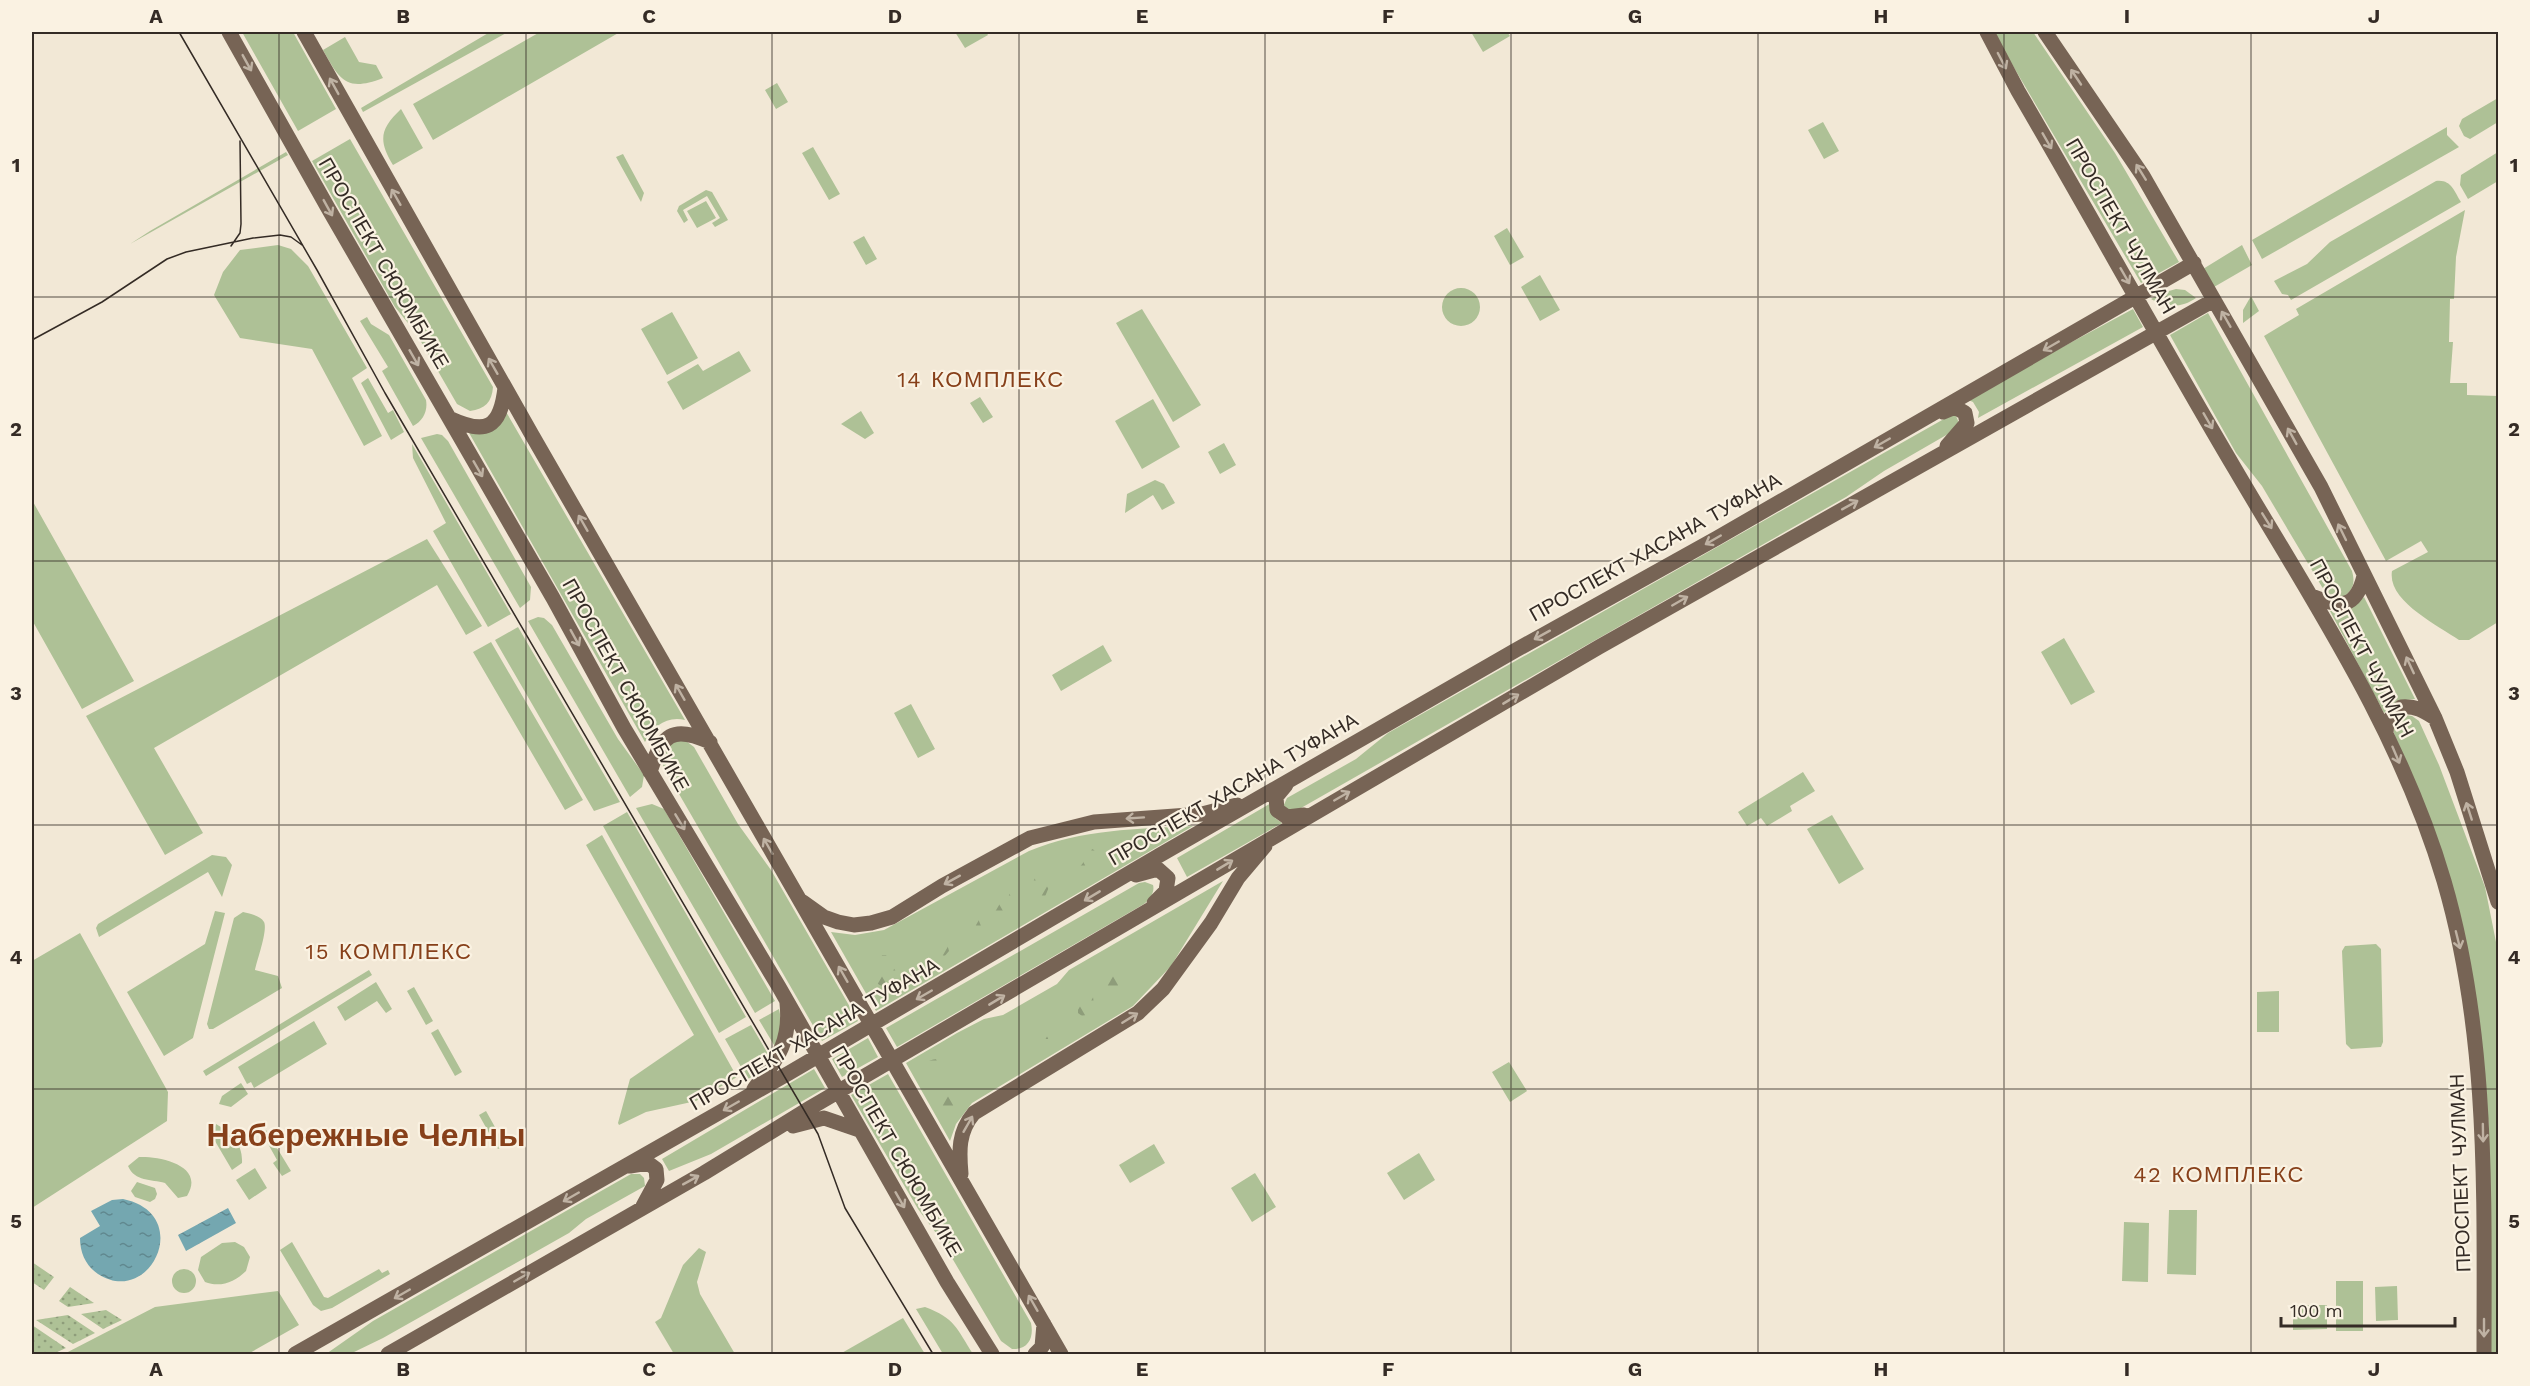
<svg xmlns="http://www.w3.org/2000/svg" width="2530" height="1386" viewBox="0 0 2530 1386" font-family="'Work Sans',sans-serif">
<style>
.green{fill:#aec196}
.forest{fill:url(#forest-firs)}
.garden{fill:url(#garden-dots)}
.water{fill:url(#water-ripples)}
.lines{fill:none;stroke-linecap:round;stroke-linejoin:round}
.major{stroke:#776455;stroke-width:15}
.tram{stroke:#342b25;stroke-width:1.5}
.oneway{stroke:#bfb2a3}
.grid{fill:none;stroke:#342b25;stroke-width:1.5;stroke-opacity:0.55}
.labels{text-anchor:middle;stroke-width:4.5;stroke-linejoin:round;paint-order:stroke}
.street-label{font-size:20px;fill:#342b25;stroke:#faf2e2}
.quarter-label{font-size:22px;letter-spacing:1.5px;fill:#87401a;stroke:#faf2e2}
.town-label{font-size:32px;font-weight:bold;fill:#87401a;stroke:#faf2e2}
.neatline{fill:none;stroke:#342b25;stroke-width:2}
.grid-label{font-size:20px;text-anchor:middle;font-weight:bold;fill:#342b25}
</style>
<defs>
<pattern id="forest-firs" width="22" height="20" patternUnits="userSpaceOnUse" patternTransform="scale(1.5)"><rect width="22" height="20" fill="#aec196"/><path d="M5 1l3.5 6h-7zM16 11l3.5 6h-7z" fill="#8e9d7a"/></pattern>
<pattern id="garden-dots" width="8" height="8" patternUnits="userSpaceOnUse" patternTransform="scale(1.5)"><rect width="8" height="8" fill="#aec196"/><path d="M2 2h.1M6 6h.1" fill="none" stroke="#8e9d7a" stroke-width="1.8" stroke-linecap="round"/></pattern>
<pattern id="water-ripples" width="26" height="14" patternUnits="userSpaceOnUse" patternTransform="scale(1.5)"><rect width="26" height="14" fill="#74a7b0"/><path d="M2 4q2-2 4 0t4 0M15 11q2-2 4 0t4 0" fill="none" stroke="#60888f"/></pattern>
</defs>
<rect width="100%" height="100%" fill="#f2e8d6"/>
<path class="green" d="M 242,32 L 293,32 L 336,109 L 298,131 Z
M 490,32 L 508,32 L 363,112 L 361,108 Z
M 540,32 L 620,32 L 433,140 L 413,104 Z
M 955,32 L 986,32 L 988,35 L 965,48 Z
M 1471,32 L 1507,32 L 1510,36 L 1483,52 Z
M 1993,32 L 2033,32 L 2115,153 L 2179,262 L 2141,283 Z
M 345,37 L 359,62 L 376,65 L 383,78 C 347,92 340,81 323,50 Z
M 777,83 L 788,102 L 776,109 L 765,90 Z
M 2498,98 L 2498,122 L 2470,139 L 2464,136 L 2459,126 L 2462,119 Z
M 401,109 L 423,148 L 393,165 C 378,140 380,129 401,109 Z
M 1823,122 L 1839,151 L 1824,159 L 1808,130 Z
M 2447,127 L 2447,135 L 2459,147 L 2262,259 L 2252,240 Z
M 350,139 L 493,387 C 492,402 485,409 470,411 L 457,404 L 416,333 L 395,307 L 312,161 Z
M 813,147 L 840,194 L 829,200 L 802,153 Z
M 286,152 L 288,155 L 130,244 L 150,231 Z
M 2498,152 L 2498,181 L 2468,199 L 2460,185 L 2461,175 Z
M 623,154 L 644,193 L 641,202 L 616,157 Z
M 2436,181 C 2451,179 2454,191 2461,202 L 2291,300 L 2288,295 L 2282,294 L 2274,281 L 2307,264 L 2330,242 Z
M 706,190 L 712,192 L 728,220 L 715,227 L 712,223 L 720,218 L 707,196 L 683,210 L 688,220 L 684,223 L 677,211 L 679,206 Z
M 706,201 L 716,218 L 697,228 L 687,211 Z
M 2465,210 L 2456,257 L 2454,299 L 2450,299 L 2449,342 L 2453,342 L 2450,383 L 2467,383 L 2467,395 L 2498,396 L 2498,622 L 2469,640 L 2459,640 C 2438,625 2387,601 2392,571 L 2428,552 L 2421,541 L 2386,561 L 2264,336 L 2299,315 L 2296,309 Z
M 1507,228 L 1524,257 L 1510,265 L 1494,236 Z
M 864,236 L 877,259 L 866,265 L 853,242 Z
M 278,245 L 291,249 L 308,266 L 367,368 L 352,378 L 382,436 L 364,446 L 312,349 L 240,338 L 214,295 L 223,272 L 240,250 Z
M 2242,245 L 2252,265 L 2214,287 L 2203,269 Z
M 1540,275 L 1560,310 L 1540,321 L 1521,287 Z
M1442 307a19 19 0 1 1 38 0a19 19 0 1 1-38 0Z
M 2176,289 L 2185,290 L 2196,298 C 2182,308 2166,308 2151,299 L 2162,293 Z
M 2251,296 L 2259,311 L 2243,323 L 2243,310 Z
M 1142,309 L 1201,405 L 1173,422 L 1116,323 Z
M 2133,309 L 2143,327 L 1978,418 L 1979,412 L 1973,402 L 1966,399 Z
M 672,312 L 698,358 L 667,375 L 641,329 Z
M 2208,313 L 2352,571 C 2355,582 2354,590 2343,597 L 2329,594 L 2322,587 L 2262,486 L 2236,453 L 2170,335 Z
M 367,317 L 371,324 L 389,335 L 426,400 C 428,411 423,421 413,426 L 382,371 L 388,367 L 360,321 Z
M 739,351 L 751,371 L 683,410 L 667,382 L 698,364 L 703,371 Z
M 368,378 L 388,413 L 393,410 L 404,432 L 391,440 L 361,383 Z
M 980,397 L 993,417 L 983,423 L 970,403 Z
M 1153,399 L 1180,447 L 1142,469 L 1115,421 Z
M 505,410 L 685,720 C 666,716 654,726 645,742 L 468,431 Z
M 861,411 L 874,433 L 865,439 L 841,424 Z
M 1951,415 L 1956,416 L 1959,423 L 1955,430 L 1884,471 L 1846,497 L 1294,812 L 1283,807 L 1287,798 L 1356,759 L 1388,733 Z
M 437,434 L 442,435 L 448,441 L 531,587 L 530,600 L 520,608 L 421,438 Z
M 1224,443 L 1236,465 L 1220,474 L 1208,452 Z
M 412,444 L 511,614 L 488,627 L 433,531 L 446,523 L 413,458 Z
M 1155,480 L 1164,484 L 1175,503 L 1162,510 L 1153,495 L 1125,513 L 1127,494 Z
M 32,500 L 134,681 L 82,709 L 32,620 Z
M 427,539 L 482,626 L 466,635 L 437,585 L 154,748 L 203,833 L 165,855 L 86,716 Z
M 2364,597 L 2415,699 L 2397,701 L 2384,713 L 2330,611 L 2348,611 Z
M 538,617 L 544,618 L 552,625 L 618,739 L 644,775 L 642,787 L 630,797 L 528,621 Z
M 518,627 L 620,802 L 594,811 L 495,640 Z
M 2064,638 L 2095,692 L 2071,705 L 2041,652 Z
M 491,642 L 583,800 L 565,810 L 473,652 Z
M 1103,645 L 1112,661 L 1061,691 L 1052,675 Z
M 911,704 L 935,749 L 918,758 L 894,713 Z
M 2405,715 L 2412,716 L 2419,721 L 2439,765 L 2485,887 L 2498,952 L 2498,1354 L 2490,1354 L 2489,1128 L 2477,1012 L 2394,733 C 2394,723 2396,720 2405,715 Z
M 675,740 L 686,741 L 694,747 L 738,824 L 771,870 L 858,1021 L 822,1041 L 664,768 C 659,756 667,749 675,740 Z
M 1803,772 L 1815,791 L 1790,806 L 1792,811 L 1767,826 L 1761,818 L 1747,826 L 1738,812 Z
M 1273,802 L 1275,818 L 1282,823 L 1187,877 L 1177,858 Z
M 652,804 L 664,809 L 775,1001 L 755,1013 L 636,808 Z
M 627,812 L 746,1017 L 719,1033 L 603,826 Z
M 1832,815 L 1864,869 L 1839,884 L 1807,829 Z
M 1193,826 L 876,1011 L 831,932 L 855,935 L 884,930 L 1029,851 C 1082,829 1137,829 1193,826 Z
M 602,835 L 737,1077 L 696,1101 L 646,1112 L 619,1125 L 618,1123 L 630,1079 L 694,1035 L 586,845 Z
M 212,855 L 226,857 L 232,865 L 222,897 L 208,872 L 99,937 L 96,928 L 98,924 Z
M 1223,881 L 1171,966 L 1133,1006 L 972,1103 L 956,1124 L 950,1141 L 906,1063 L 957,1033 L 984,1019 L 1003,1015 L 1057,984 L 1069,970 Z
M 1145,882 L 1153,885 C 1155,892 1150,899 1144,904 L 897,1047 L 886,1028 L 1139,883 Z
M 215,911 L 225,913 L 193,1038 L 164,1056 L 127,992 L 205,944 Z
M 243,912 C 250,914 260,915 264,922 C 268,930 257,960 255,970 L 278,976 L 282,988 L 213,1029 L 209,1029 L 207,1024 L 234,918 Z
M 80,933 L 168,1092 L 167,1121 L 32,1208 L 32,961 Z
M 2376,944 L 2381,949 L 2383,1042 L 2381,1047 L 2351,1049 L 2346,1044 L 2342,951 L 2345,946 Z
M 369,970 L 372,975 L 206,1076 L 203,1071 Z
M 376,982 L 392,1009 L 386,1013 L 377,1001 L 345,1021 L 337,1007 Z
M 414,987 L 433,1021 L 426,1025 L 407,991 Z
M 2279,991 L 2279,1032 L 2257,1032 L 2257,992 Z
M 779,1009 L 781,1019 L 777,1050 L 759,1020 Z
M 314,1021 L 327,1044 L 254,1088 L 251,1082 L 247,1084 L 238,1067 Z
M 751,1025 L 771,1059 L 761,1072 L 748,1079 L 725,1039 Z
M 438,1029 L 462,1072 L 455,1076 L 431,1033 Z
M 868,1038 L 878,1057 L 842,1077 L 832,1059 Z
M 1509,1062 L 1527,1091 L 1510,1102 L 1492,1072 Z
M 814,1069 L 825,1088 L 711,1154 L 669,1171 L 662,1159 Z
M 888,1074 L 1031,1323 C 1034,1337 1029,1350 1012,1349 L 1001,1341 L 942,1241 L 918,1209 L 851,1095 Z
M 241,1083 L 248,1094 L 231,1107 L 219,1104 L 222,1096 Z
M 486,1111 L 505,1145 L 498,1149 L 479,1115 Z
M 216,1124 C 232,1133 243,1144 242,1163 L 232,1170 L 212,1136 Z
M 266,1130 L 291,1171 L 282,1176 L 273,1163 L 277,1160 L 262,1133 Z
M 1154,1144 L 1165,1163 L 1130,1183 L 1119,1165 Z
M 1419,1153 L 1435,1180 L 1404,1200 L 1387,1173 Z
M 139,1157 C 159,1156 206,1165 187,1196 L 178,1198 L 165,1183 C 151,1179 135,1182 128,1166 Z
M 255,1168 L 267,1188 L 249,1200 L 236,1180 Z
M 1255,1173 L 1276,1207 L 1252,1222 L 1231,1188 Z
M 631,1174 L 640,1174 L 644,1178 L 645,1186 L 586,1219 L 569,1233 L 383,1338 L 350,1354 L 326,1354 L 373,1321 Z
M 137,1182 L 155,1188 L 157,1194 L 155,1199 L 150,1202 L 135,1197 L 131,1191 Z
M 2169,1210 L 2197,1210 L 2196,1275 L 2167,1274 Z
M 2124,1222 L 2149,1223 L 2148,1282 L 2122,1281 Z
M 235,1242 L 244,1247 L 250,1257 L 246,1271 C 235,1282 220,1288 205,1282 L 198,1270 L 201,1257 L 222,1243 Z
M 292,1242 L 324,1297 L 328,1298 L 379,1269 L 382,1273 L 388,1270 L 390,1274 L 332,1308 L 321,1311 L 313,1305 L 280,1250 Z
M 699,1248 L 706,1252 L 697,1282 L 700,1294 L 735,1354 L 674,1354 L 655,1322 L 661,1318 L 683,1265 Z
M172 1281a12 12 0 1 1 24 0a12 12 0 1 1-24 0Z
M 2336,1281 L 2363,1281 L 2363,1331 L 2336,1331 Z
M 2397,1286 L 2398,1320 L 2376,1321 L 2375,1287 Z
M 278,1291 L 299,1325 L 248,1354 L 64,1354 L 155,1307 Z
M 2327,1305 L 2327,1329 L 2293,1330 L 2293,1305 Z
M 925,1307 C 955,1318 957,1329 973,1354 L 943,1354 L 916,1309 Z
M 903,1318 L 925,1354 L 840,1354 Z"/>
<path class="forest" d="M 1090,848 L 1094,850 L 1098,858 L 1092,867 L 1082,872 L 1078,869 L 1083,863 C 1085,855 1079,853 1090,848 Z
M 1037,875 L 1046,880 L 1049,887 L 1044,899 L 1037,904 C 1030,898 1031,882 1037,875 Z
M 1006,893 L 1009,893 C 1015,902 1009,916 1000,922 L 994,917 L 995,912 Z
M 972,915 L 977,916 L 981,926 L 979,935 L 972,940 C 964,935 966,926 968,918 Z
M 946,940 L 949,951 L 938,964 L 930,966 L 927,964 L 927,954 L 935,951 L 937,942 Z
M 882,955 L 886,955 L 902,982 L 903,986 L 898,992 C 887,991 872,983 871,972 L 880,964 Z
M 1116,967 L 1122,969 L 1121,983 L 1112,991 L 1103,991 L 1099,982 L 1109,976 Z
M 1088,994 L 1093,997 L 1094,1004 L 1088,1015 L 1082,1016 L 1078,1013 L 1078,1007 Z
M 1050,1016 L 1055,1016 L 1057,1020 L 1055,1027 L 1048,1039 L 1039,1039 L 1038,1030 L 1046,1019 Z
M 937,1059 L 945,1061 L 946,1068 L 927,1083 L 922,1075 C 923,1065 926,1060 937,1059 Z
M 946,1091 L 960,1094 L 963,1099 L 948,1117 L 942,1114 L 936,1100 L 940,1092 Z"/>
<path class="garden" d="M 32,1262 L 54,1277 L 44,1290 L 32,1282 Z
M 70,1287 L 94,1303 L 68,1307 L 59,1301 Z
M 106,1310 L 122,1320 L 103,1329 L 81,1314 Z
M 68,1315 L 95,1333 L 73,1344 L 36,1320 Z
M 32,1325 L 66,1348 L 53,1354 L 32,1354 Z"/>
<path class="water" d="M 123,1199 C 195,1214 150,1308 98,1274 C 86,1266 80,1253 80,1238 L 100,1226 L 91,1211 L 112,1200 Z
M 228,1208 L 236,1223 L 186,1251 L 178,1235 Z"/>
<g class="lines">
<path class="major" d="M 229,32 L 328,208 L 553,598 L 624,728 L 779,987 L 947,1282 L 992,1354
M 304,32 L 532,435 L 1061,1354
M 1987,32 L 2018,91 C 2091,216 2161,344 2235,469 C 2313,602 2400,731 2444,881 C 2489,1035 2484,1195 2484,1354
M 2045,32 L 2143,176 L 2321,487 L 2435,718 L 2457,772 L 2498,902
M 1943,412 L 1955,407 L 1965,413 L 1967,423 L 1947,446
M 449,418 C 486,435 500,429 505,388
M 2314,597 C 2341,608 2356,608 2364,576
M 2386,733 L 2387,722 L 2401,707 C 2416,706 2423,710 2435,718
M 650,772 C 662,734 672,725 710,742
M 1286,785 L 1276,797 L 1277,810 L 1287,817 L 1304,815
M 1136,875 L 1158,869 L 1168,878 L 1166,891 L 1154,903
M 803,902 L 824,917 L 838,922 L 854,925 L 871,923 L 892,917 L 942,886 L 1030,838 L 1094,822 L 1202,814 L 1237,805
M 754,1089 C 777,1059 791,1043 787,1003
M 793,1126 L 824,1118 L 859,1130
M 630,1166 L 648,1163 L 656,1169 L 657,1180 L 643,1206
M 961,1174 C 959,1151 958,1132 974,1113 L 1138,1013 L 1163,989 L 1211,923 L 1238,878 L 1265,846
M 295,1354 L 789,1073 L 1160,855 L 1516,650 L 1717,538 L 2194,263
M 388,1354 L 704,1173 L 810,1108 L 1599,647 L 2214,300
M 1035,1354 L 1042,1347 L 1044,1324"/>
<path class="tram" d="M 179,32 L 317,270 L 385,393 L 818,1134 L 845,1208 L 933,1354
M 231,246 L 240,233 L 241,224 L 240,141
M 32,340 L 102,302 L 167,259 L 186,252 L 253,238 L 280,235 L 291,237 L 302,245"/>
</g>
<defs><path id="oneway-shaft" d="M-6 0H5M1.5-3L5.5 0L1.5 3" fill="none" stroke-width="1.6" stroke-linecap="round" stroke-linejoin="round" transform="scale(1.5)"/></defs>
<g class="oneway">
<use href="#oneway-shaft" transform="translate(2002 61) rotate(62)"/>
<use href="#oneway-shaft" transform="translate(247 63) rotate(61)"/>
<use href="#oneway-shaft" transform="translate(2076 77) rotate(-124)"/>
<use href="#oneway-shaft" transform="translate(334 86) rotate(-119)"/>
<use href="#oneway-shaft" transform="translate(2047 141) rotate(60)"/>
<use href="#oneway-shaft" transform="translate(2141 172) rotate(-122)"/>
<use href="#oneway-shaft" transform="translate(396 197) rotate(-120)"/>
<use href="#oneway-shaft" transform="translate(328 208) rotate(61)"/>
<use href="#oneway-shaft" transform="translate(2125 276) rotate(60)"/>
<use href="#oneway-shaft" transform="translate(2226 319) rotate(-120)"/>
<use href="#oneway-shaft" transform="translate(2051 346) rotate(150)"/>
<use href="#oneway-shaft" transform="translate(414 358) rotate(60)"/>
<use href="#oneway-shaft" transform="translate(493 366) rotate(-120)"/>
<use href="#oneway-shaft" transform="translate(2208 421) rotate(60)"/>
<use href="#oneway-shaft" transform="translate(2292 436) rotate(-119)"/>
<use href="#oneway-shaft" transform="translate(1882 443) rotate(150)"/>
<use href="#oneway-shaft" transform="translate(478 469) rotate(60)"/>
<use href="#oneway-shaft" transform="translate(1850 505) rotate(-29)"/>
<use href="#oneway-shaft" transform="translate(2267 521) rotate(58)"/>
<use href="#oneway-shaft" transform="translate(583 523) rotate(-120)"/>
<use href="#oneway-shaft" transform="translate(2342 532) rotate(-116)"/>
<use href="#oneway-shaft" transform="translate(1713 540) rotate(150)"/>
<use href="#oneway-shaft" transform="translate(1680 601) rotate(-30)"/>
<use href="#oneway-shaft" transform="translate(1542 635) rotate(151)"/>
<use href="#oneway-shaft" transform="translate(575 638) rotate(61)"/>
<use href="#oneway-shaft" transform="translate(2410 665) rotate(-115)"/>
<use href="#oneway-shaft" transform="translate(680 692) rotate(-120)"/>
<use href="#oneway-shaft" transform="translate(1511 699) rotate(-31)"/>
<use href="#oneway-shaft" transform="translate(2396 755) rotate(67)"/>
<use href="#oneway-shaft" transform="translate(1342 796) rotate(-30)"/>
<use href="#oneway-shaft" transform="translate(2469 811) rotate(-108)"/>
<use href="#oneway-shaft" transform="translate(1135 818) rotate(176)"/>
<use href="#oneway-shaft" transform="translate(680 822) rotate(59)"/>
<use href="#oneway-shaft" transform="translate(768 846) rotate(-120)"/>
<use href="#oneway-shaft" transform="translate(1225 865) rotate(-31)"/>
<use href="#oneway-shaft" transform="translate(952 880) rotate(151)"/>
<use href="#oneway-shaft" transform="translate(1092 896) rotate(149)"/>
<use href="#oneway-shaft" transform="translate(2458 940) rotate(76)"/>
<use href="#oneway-shaft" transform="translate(843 974) rotate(-120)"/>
<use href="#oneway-shaft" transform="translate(924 995) rotate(150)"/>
<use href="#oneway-shaft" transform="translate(997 1000) rotate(-31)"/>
<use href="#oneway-shaft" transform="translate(1130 1018) rotate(-32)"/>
<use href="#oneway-shaft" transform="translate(731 1106) rotate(150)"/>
<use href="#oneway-shaft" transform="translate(968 1124) rotate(-60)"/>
<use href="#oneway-shaft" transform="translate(2483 1133) rotate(89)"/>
<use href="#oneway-shaft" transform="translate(691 1180) rotate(-29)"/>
<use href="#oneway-shaft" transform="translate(571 1197) rotate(150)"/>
<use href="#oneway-shaft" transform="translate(900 1200) rotate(60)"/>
<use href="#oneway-shaft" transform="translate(522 1277) rotate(-30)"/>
<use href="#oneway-shaft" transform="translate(402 1294) rotate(150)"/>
<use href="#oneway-shaft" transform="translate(1033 1303) rotate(-120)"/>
<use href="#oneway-shaft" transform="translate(2484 1328) rotate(90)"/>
</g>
<path class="grid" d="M 279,32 L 279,1354M 526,32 L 526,1354M 772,32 L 772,1354M 1019,32 L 1019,1354M 1265,32 L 1265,1354M 1511,32 L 1511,1354M 1758,32 L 1758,1354M 2004,32 L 2004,1354M 2251,32 L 2251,1354M 32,297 L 2498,297M 32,561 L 2498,561M 32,825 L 2498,825M 32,1089 L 2498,1089"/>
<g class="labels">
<g class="street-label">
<text transform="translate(2121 226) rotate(60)" y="7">ПРОСПЕКТ ЧУЛМАН</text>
<text transform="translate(384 263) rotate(60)" y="7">ПРОСПЕКТ СЮЮМБИКЕ</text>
<text transform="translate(1655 547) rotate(-29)" y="7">ПРОСПЕКТ ХАСАНА ТУФАНА</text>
<text transform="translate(2362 648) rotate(62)" y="7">ПРОСПЕКТ ЧУЛМАН</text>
<text transform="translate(626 685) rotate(61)" y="7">ПРОСПЕКТ СЮЮМБИКЕ</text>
<text transform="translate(1233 789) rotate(-30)" y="7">ПРОСПЕКТ ХАСАНА ТУФАНА</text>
<text transform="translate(814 1034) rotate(-30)" y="7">ПРОСПЕКТ ХАСАНА ТУФАНА</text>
<text transform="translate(897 1151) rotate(60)" y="7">ПРОСПЕКТ СЮЮМБИКЕ</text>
<text transform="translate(2460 1173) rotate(-92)" y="7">ПРОСПЕКТ ЧУЛМАН</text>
</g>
<g class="quarter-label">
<text x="981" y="387">14 КОМПЛЕКС</text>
<text x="389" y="959">15 КОМПЛЕКС</text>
<text x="2219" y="1182">42 КОМПЛЕКС</text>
</g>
<g class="town-label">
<text x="366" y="1146">Набережные Челны</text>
</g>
</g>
<rect width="2530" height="1386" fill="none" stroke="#faf2e2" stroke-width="66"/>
<path d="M2281 1317v9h174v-9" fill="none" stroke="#342b25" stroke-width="3"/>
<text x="2290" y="1317" font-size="18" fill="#342b25" stroke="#faf2e2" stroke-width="4.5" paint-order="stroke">100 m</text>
<rect x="33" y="33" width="2464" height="1320" class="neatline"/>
<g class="grid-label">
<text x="156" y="23">A</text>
<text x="403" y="23">B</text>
<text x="649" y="23">C</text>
<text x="895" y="23">D</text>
<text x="1142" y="23">E</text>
<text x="1388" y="23">F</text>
<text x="1635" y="23">G</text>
<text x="1881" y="23">H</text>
<text x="2127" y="23">I</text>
<text x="2374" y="23">J</text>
<text x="16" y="172">1</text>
<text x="2514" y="172">1</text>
<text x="16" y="436">2</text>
<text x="2514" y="436">2</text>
<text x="16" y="700">3</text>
<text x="2514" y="700">3</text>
<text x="16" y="964">4</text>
<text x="2514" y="964">4</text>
<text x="16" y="1228">5</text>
<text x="2514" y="1228">5</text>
<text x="156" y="1376">A</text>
<text x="403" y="1376">B</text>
<text x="649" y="1376">C</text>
<text x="895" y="1376">D</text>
<text x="1142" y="1376">E</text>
<text x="1388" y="1376">F</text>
<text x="1635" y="1376">G</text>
<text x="1881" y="1376">H</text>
<text x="2127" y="1376">I</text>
<text x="2374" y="1376">J</text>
</g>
</svg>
